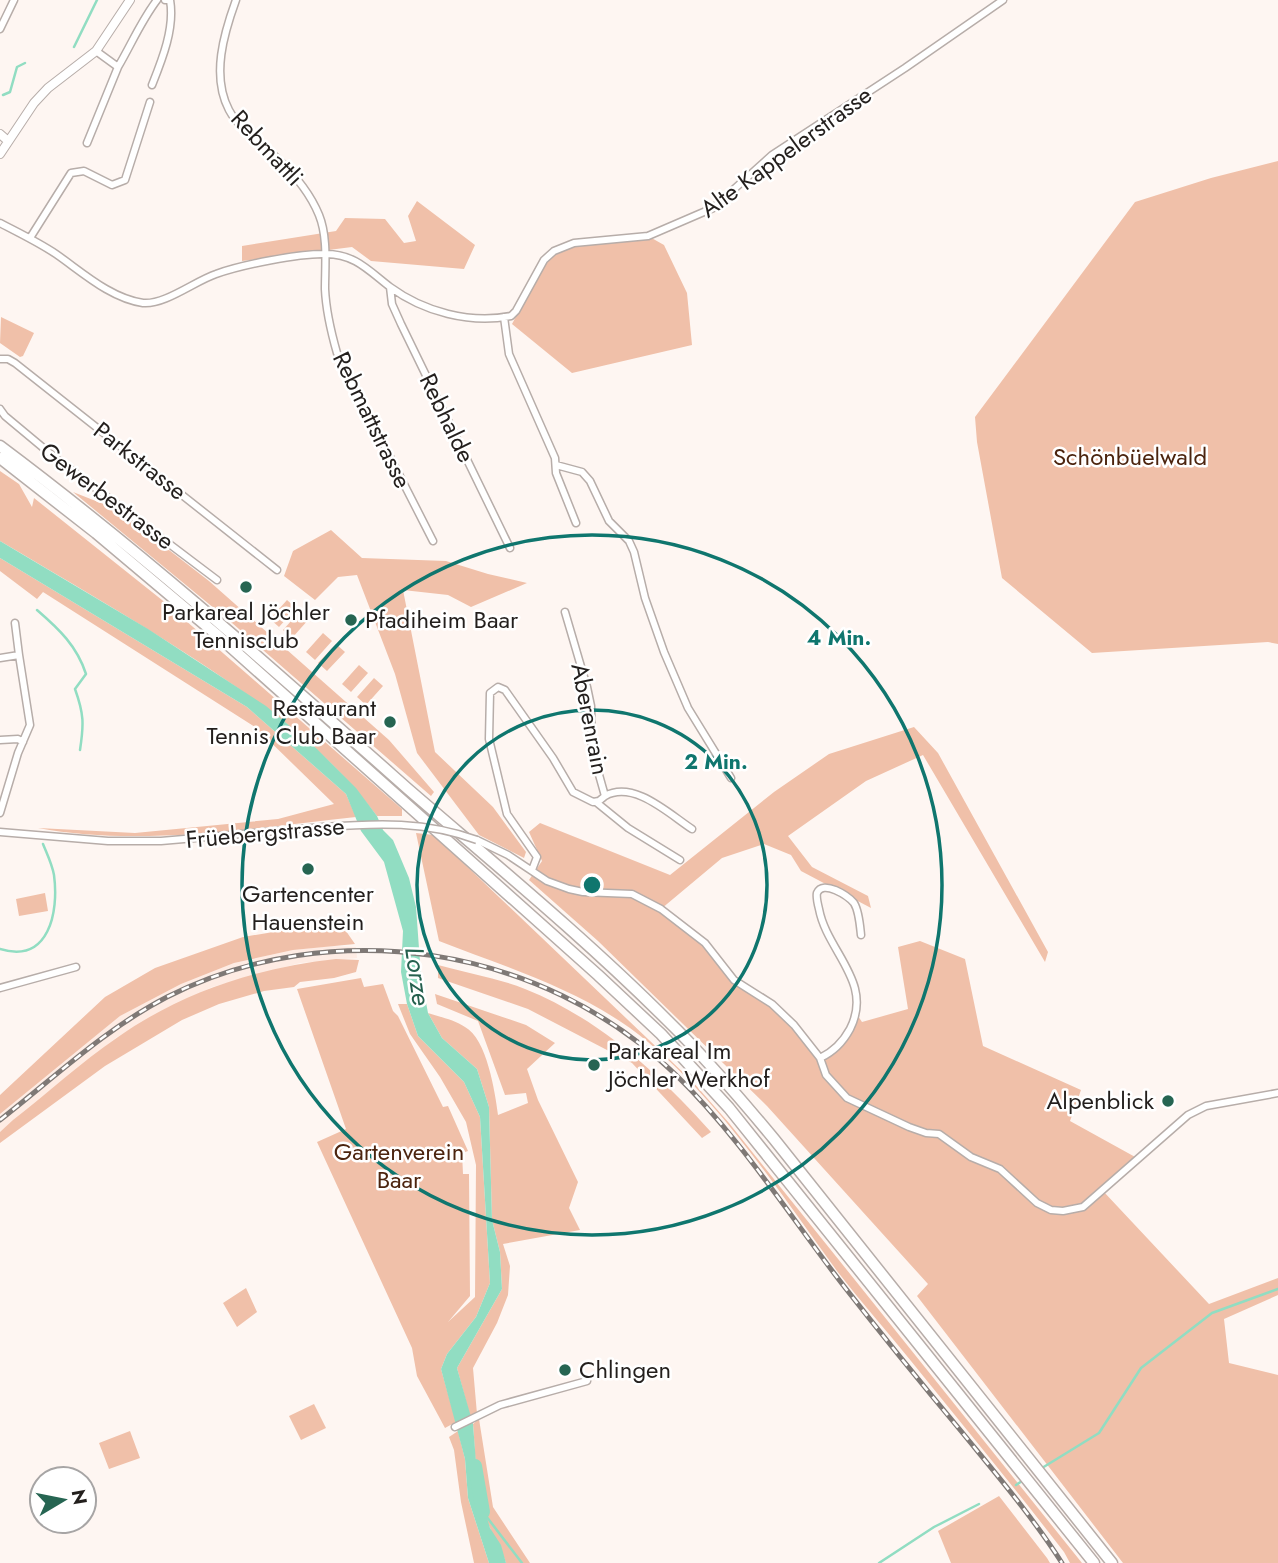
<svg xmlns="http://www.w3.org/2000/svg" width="1278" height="1563" viewBox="0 0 1278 1563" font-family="Jost,sans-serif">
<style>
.built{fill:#feece4}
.green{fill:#f0c0a9}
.water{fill:#91ddc2}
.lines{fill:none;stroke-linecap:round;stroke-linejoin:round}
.stream{stroke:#91ddc2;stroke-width:2.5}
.river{stroke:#91ddc2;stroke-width:14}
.street-casing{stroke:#b7ada9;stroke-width:9}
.secondary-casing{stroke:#b7ada9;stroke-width:10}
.highway-casing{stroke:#b7ada9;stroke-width:13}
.street{stroke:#fff;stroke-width:6}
.secondary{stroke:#fff;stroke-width:8}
.highway{stroke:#fff;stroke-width:10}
.rail-casing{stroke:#7f7976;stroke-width:5}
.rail{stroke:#fff;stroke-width:2.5;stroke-dasharray:8;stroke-linecap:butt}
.street-bridge-casing{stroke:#b7ada9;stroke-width:9;stroke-linecap:butt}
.street-bridge{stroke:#fff;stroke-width:6}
.ring{fill:none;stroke:#0f766e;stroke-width:3.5}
.poi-dot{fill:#266552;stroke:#fff;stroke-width:2.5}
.labels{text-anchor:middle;stroke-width:5;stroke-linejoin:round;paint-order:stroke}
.street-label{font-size:24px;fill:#231f1d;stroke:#fff}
.park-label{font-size:24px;fill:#4c240e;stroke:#fff}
.poi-label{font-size:24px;fill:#231f1d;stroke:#fff;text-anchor:start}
.water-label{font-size:26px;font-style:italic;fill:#25604e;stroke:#fff}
.centre{fill:#0f766e;stroke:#fff;stroke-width:3.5}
.ring-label{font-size:21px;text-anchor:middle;font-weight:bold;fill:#0f766e;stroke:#fff;stroke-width:5;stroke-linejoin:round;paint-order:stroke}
</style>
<rect width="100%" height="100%" fill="#fef6f2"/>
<path class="built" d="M 332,946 L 356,947 L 357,958 L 300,963 L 212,987 L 117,1037 L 0,1132 L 0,1114 L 120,1016 L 181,984 L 234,963 L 293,950 Z"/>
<path class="green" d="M 1278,161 L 1278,644 L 1268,642 L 1092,653 L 1002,578 L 977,442 L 975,417 L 1135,202 L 1211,178 Z
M 417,201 L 475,245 L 464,269 L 371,261 L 352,247 L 242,261 L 242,246 L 336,231 L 345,218 L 385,219 L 404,243 L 416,241 L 408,216 Z
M 648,236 L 664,245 L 687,293 L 692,345 L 572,373 L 512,324 L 553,248 Z
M 1,317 L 34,333 L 23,356 L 20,357 L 0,343 Z
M 0,471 L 19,484 L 32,507 L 34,498 L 162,600 L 402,809 L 402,816 L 377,816 C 326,748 266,706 196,660 C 132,618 66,580 0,541 Z
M 73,492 L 116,509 L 209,581 L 389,740 L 434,792 L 431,796 L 232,623 Z
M 331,530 L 362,558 L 446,561 L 488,574 L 527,583 L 471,607 L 448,595 L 403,590 L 435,752 L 493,807 L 526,852 L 524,858 L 479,835 L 417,753 L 395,674 L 357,575 L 338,577 L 315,600 L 284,576 L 293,551 Z
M 0,558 L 247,707 L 346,794 L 356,817 C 254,828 138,847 38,828 L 135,833 L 278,819 L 334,804 L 255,727 L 43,592 L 37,599 L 0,571 Z
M 287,600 L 296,608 L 279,627 L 270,619 Z
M 300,611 L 309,619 L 292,638 L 283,630 Z
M 323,633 L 332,641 L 315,660 L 306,652 Z
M 336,644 L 345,652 L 327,671 L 318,663 Z
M 359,665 L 368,673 L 351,692 L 342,684 Z
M 374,678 L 383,686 L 366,705 L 357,697 Z
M 914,727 L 938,753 L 1048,952 L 1045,962 L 923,755 L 866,781 L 788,836 L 812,867 L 868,896 L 871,908 L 801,871 L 791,855 L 764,844 L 722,858 L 661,909 L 705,943 L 734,980 L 772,1004 L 820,1058 L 839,1045 L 856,1013 L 862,1022 L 908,1009 L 898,947 L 920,941 L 965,959 L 983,1046 L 1081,1090 L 1070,1121 L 1137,1158 L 1103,1191 L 1209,1304 L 1278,1278 L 1278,1295 L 1224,1319 L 1229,1363 L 1278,1375 L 1278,1563 L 1123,1563 L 917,1296 L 928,1284 L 767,1106 L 598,941 L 529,880 L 542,861 L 529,832 L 540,823 L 670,875 L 774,792 L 829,754 Z
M 416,833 L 434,835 L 692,1081 L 729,1123 L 1082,1563 L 1070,1563 L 1064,1552 C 1014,1487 962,1424 911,1361 C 887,1331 861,1302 837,1271 C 779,1192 724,1106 648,1042 C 588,992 511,969 439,941 Z
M 45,893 L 48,911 L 19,916 L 16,899 Z
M 339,921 L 355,944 L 293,950 L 234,963 L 181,984 L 120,1016 L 0,1114 L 0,1095 L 105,997 L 155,968 L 243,937 Z
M 336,959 L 359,960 L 356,972 L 334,978 L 300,982 L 294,987 L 264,991 L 219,1004 L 182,1020 L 105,1066 L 0,1143 L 0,1132 L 13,1120 C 48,1093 81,1062 118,1037 C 182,992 259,967 336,959 Z
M 438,965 C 466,973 498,978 525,989 C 600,1019 658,1073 711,1132 L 702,1138 L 632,1063 L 528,1009 L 438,978 Z
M 361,978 L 364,987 L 383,984 L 393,1011 L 398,1016 L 443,1107 L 448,1106 L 468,1151 L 462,1153 L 463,1174 L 469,1174 L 470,1296 L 448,1322 L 475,1297 L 476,1165 L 466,1122 L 440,1077 L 410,1034 L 398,1004 L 407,1004 L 418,1036 L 464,1082 L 480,1117 L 490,1283 L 476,1317 L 447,1354 L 441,1369 L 456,1422 L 445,1428 L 417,1376 L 412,1348 L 317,1142 L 346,1129 L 297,989 Z
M 435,994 L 526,1025 L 555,1043 L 527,1069 L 538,1100 L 578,1182 L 569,1208 L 580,1230 L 503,1244 L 510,1266 L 508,1295 L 497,1323 L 473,1368 L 477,1414 L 470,1416 L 457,1368 L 502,1289 L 500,1252 L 492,1220 L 489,1107 L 477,1069 L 442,1038 L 428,1013 C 440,1017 455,1020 465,1027 C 487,1039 495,1092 498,1115 L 528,1103 L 526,1093 L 505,1095 L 478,1021 L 437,1004 Z
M 246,1288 L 257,1312 L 237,1327 L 223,1303 Z
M 314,1404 L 326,1428 L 301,1440 L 289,1416 Z
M 479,1419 L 493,1507 L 530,1563 L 506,1563 C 502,1550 495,1540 490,1528 C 475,1496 476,1458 473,1424 Z
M 130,1431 L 140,1458 L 109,1469 L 99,1443 Z
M 458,1431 L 465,1459 L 468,1498 L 489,1563 L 474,1563 L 461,1502 L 454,1450 L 449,1437 Z
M 999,1496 L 1047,1558 L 1050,1563 L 951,1563 L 938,1531 Z"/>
<path class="water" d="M 0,541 L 148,629 L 266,706 L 317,749 L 356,788 L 377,816 L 383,830 L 393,840 L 409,878 L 416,907 L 421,976 L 428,1013 L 442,1038 L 477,1069 L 489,1107 L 492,1220 L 500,1252 L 502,1289 L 457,1368 L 473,1424 L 478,1488 L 490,1528 L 501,1545 L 506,1563 L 489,1563 L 468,1498 L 465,1459 L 441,1369 L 447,1354 L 476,1317 L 490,1283 L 480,1117 L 464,1082 L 418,1036 L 407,1004 L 401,972 L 403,931 L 384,862 L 361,831 L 346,794 L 247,707 L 0,558 Z"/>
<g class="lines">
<path class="stream" d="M 74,47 L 97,0
M 3,95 L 10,92 L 17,67 L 25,63
M 37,610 C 59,629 77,646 86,674 L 75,689 C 84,714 84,724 80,750
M 0,949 C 49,964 59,912 54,875 C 52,864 47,854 43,844
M 1042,1468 L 1099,1433 L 1141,1368 L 1212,1313 L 1278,1289
M 1016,1485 L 1025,1479
M 486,1516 L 522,1563
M 879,1563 L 934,1527 L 979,1504"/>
<path class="river" d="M 475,1466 L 483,1512"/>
<g class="street-casing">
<path id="street" d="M 236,0 C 224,33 211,76 229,110 C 239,129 262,144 278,159 C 295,175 310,193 319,215 C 328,237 325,266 325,289 C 326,311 331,332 337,353 L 433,541
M 0,29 L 14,0
M 96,51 L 118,67 C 131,45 141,21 157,0
M 152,85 C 162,60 175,28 170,0 L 165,0
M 87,143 L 118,67
M 0,223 C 19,233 38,242 56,254 C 82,272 110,298 143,303 C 165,305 195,281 216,274 C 241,265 300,253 326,254 C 355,254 369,271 390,287 C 424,312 470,324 511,316 L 516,311 L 544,260 L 554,251 L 574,243 L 648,236 L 713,208 L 772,155 L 905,68 L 1003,0
M 30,238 L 71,173 L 84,171 L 112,185 L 125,180 L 150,102
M 390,287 L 392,304 L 401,324 L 510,548
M 504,317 L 509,354 L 555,458 L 556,473 L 576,523
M 0,359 L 8,359 L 15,363 L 277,570
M 0,409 L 5,416 L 53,456 L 217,580
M 556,465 L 582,472 L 590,481 L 609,521 L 629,541 L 634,552 L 645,598 L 664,652 L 688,708 L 731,778
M 15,623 L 19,655
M 0,658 L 19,655 L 30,725 L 18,753 L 0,813
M 0,740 L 18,739 L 23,742
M 605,796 C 634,780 669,814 692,829
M 596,802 L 628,828 L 680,860
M 0,832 L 108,841 L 161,841 L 323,827
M 477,840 L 508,855 L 547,881 L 569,889 L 583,892 L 632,894 L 661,909 L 705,943 L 734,980 L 772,1004 L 794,1025 L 820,1058 L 826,1075 L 847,1098 L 909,1127 L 926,1133 L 939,1134 L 971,1157 L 1000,1169 L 1037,1203 L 1051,1210 L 1063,1211 L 1083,1207 L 1188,1115 L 1206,1106 L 1278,1093
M 532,870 L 537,857 L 507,814 L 489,739 L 490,693 L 498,687 L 505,690 L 553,758 L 573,792 L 593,802 L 599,801 L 605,796 L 592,750 L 591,706 L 587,687 L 565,612
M 0,988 L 76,967
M 820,1058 C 833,1052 843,1042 850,1029 C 874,982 827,952 819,909 C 818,905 816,897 817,893 C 823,879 848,896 854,903 C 859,911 860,925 861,935
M 455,1427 L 500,1405 L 587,1381"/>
</g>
<g class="secondary-casing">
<path id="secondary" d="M 0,134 L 8,141
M 0,154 L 34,103 L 48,88 L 96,51 L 130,0"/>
</g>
<g class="highway-casing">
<path id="highway" d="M 0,446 C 143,553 275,671 408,789 C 496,865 586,939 668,1021 C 706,1058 740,1098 774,1139 L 1112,1563
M 0,458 L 96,533 L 216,634 L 598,975 L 661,1034 L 729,1108 L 1094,1563"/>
</g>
<use href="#street" class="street"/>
<use href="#secondary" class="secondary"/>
<use href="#highway" class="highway"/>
<g class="rail-casing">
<path id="rail" d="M 0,1120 C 55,1077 105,1029 167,997 C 333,913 541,945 675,1074 C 739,1136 789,1215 843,1285 C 882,1335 921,1383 961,1431 C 996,1474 1032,1516 1062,1563"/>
</g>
<use href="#rail" class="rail"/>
<g class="street-bridge-casing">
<path id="street-bridge" d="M 323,827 C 377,823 426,821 477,840"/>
</g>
<use href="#street-bridge" class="street-bridge"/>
</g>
<g class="ring">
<circle cx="592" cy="885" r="175"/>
<circle cx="592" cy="885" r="350"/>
</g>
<g class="poi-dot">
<circle cx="246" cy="587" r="7"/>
<circle cx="351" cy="620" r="7"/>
<circle cx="390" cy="722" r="7"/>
<circle cx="308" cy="869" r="7"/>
<circle cx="594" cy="1065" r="7"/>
<circle cx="1168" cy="1101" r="7"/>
<circle cx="565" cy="1370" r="7"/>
</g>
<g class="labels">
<g class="street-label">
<text transform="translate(267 148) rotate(47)" y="8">Rebmattli</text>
<text transform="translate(786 152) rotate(-36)" y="8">Alte Kappelerstrasse</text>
<text transform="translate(447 418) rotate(64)" y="8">Rebhalde</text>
<text transform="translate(372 420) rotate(64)" y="8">Rebmattstrasse</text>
<text transform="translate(140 461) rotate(38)" y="8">Parkstrasse</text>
<text transform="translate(107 496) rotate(37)" y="8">Gewerbestrasse</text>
<text transform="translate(590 719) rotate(79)" y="8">Aberenrain</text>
<text transform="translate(265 833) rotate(-5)" y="8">Früebergstrasse</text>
</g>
<g class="park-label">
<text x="1130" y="465">Schönbüelwald</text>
<text x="399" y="1160">Gartenverein<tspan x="399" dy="28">Baar</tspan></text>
</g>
<g class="poi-label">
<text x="246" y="620" text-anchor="middle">Parkareal Jöchler<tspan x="246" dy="28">Tennisclub</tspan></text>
<text x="365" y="628">Pfadiheim Baar</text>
<text x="376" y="716" text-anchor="end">Restaurant<tspan x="376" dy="28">Tennis Club Baar</tspan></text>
<text x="308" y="902" text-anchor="middle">Gartencenter<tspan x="308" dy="28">Hauenstein</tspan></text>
<text x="608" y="1059">Parkareal Im<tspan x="608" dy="28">Jöchler Werkhof</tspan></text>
<text x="1154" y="1109" text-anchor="end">Alpenblick</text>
<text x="579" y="1378">Chlingen</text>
</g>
<g class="water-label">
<text transform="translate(418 976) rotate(82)" y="9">Lorze</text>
</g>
</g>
<circle cx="592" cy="885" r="10" class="centre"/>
<g class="ring-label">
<text x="839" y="645">4 Min.</text>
<text x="716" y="769">2 Min.</text>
</g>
<g transform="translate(63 1500) rotate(80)"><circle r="33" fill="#ffffff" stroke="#a7a5a5" stroke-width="2"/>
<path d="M0-5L12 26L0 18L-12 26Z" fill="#266552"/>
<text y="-10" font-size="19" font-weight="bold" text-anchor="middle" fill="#231f1d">N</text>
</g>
</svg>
